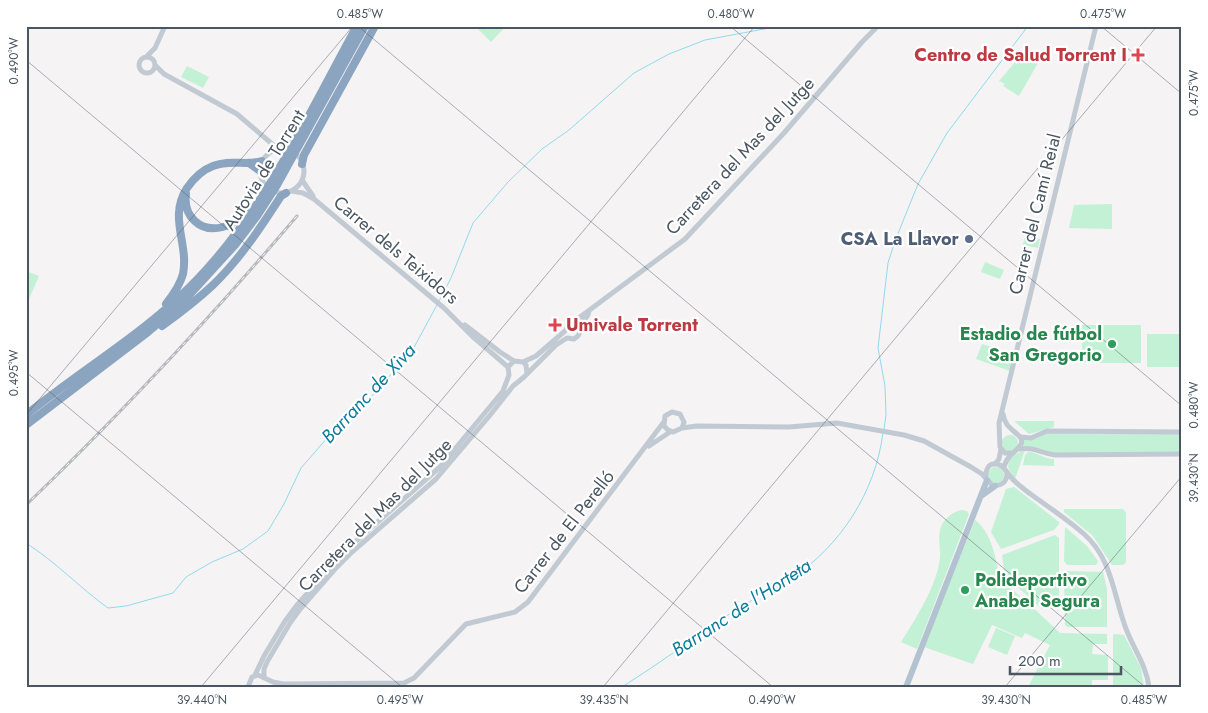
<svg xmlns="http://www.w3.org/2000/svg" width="1208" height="713" viewBox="0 0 1208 713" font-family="Jost,sans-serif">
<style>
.green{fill:#c3f1d5}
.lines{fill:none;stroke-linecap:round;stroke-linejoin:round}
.stream{stroke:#90daee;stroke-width:1}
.minor{stroke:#c1cad2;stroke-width:5}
.major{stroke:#b3c2d1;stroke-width:6}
.highway{stroke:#8ba5c1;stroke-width:8}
.rail-casing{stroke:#b5b8bd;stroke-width:3}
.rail{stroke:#fff;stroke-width:1;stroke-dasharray:4;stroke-linecap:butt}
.ticks{fill:none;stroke:#4a5661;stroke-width:1;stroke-opacity:0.45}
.health-dot{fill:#e0444e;stroke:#fff;stroke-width:2}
.service-dot{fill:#5c6f8a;stroke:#fff;stroke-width:2}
.leisure-dot{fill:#2e9e5b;stroke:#fff;stroke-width:2}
.labels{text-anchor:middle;stroke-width:4.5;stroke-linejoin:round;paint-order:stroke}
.health-label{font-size:18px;font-weight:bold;fill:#be3a42;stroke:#fff;text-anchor:end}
.street-label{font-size:18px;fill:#4a5661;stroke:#fff}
.service-label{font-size:18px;font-weight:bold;fill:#4e5e75;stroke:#fff;text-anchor:end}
.leisure-label{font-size:18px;font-weight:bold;fill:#27864d;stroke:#fff;text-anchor:end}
.water-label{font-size:19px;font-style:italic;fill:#0c7c9b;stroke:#fff}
.neatline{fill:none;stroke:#4a5661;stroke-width:2}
.ticks-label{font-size:12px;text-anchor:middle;fill:#4a5661}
</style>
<rect width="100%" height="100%" fill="#f5f3f3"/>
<path class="green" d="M 475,26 L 506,26 L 491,42 Z
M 1028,47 L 1042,56 L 1019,96 L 1003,86 L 1005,84 L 999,81 Z
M 187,66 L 209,77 L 203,88 L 181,77 Z
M 1112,204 L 1112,229 L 1069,228 L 1074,205 Z
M 1025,235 L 1040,239 L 1038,248 L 1023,245 Z
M 985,262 L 1004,270 L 1000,279 L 981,272 Z
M 26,271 L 39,276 L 26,306 Z
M 1082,325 L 1141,325 L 1141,363 L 1082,363 Z
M 1147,334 L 1182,334 L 1182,367 L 1147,367 Z
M 982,344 L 1016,355 L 1013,372 L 976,359 Z
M 1014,421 L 1054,421 L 1054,427 L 1029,434 Z
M 1048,433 L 1182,434 L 1182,453 L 1052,453 L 1023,446 L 1023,440 L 1035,439 Z
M1002 443a8 8 0 1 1 16 0a8 8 0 1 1-16 0Z
M 1025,450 L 1015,479 C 1002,464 1009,456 1025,450 Z
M 1028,452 C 1037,452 1044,459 1054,459 L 1054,466 L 1023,465 L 1025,455 Z
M988 475a8 8 0 1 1 16 0a8 8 0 1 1-16 0Z
M 1014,487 L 1059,522 L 1059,524 L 1054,530 L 1001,549 L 991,532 L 1006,489 Z
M 1064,509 L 1123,509 L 1126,513 L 1126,562 L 1123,565 L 1112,565 L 1093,536 L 1064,512 Z
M 961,510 L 967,511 L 969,514 L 917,649 L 901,642 C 915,620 938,584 940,557 C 941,548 937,537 941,527 C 944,518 953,512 961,510 Z
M 975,520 C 991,531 997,560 999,578 L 1028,603 L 1060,633 L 1107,634 L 1107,644 L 1093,644 L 1092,654 L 1108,655 L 1108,680 L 1092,680 L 1092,687 L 1028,687 L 1050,645 L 1025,633 L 1022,638 L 992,625 L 973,664 L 924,647 Z
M 1065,527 L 1087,546 L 1098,561 L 1096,565 L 1067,565 L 1064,561 Z
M 1055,535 L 1059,538 L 1059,602 L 1050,603 L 1042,609 L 1005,576 L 1002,555 Z
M 1066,571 L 1103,572 L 1107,589 L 1107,627 L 1067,627 L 1065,625 L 1064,573 Z
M 996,628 L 1015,636 L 1007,655 L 988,647 Z
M 1115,634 L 1124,635 L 1141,668 L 1144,687 L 1113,687 L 1113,635 Z"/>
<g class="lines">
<path class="stream" d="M 439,301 L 451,278 L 473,223 L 508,182 L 542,149 L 569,130 L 634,73 L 669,54 L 705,40 L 780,26
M 884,429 L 886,415 L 885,386 L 878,348 L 888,263 L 895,241 L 918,184 L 947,133 L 1028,26
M 26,543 C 56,562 80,588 108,608 L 126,606 L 173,593 L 186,577 L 212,562 L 243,549 L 268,531 L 284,504 L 301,468 L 334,430 L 369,399 L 412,351 L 437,305
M 622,687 C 657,665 691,640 725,617 C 737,609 749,602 761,595 C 771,590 782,585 791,579 C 841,545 875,493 883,433"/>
<path class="minor" d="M139 65a8 8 0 1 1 16 0a8 8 0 1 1-16 0Z
M 146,57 L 155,48 L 165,26
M 155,65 L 164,74 L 237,114 L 278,149
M260 171a22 22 0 1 1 44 0a22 22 0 1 1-44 0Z
M 302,180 L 313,196
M 292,191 L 303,193 L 314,199 L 444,308 L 472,336 L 508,367
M 465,325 L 500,352 L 514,361 L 523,362 L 526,365 L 527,373
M 579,327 L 588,315 L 589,311
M 523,362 L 536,356 L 565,331 L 568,326 L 685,239 L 784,133 L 862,42 L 878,26
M 1003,414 C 1005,425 1009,427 1017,434 C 1029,443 1015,450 1010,456 C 1007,459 1005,463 1004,467
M 682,428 L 684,422 L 680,414 L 672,412 L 665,416 L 664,426 L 668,430 L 673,432 L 682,428 L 697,426 L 789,427 L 837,423 L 904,435 L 924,441 L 971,467 L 982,474 L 992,485 C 1001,487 1007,482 1007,473
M 1020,437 L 1031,438 L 1047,431 L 1182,432
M 649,446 L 670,432
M 1019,449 C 1037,447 1039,453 1055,455 L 1182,454
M 1013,453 L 1005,453 L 1000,447 L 999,423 L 1096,26
M 995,464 L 999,459 L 1001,449
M 986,477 C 985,461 999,460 1007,472 C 1012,481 1022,487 1029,493 C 1047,506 1067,519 1084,534 C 1111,558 1113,591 1124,623 C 1131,646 1146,663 1149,687
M 255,675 L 264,656 L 285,621 L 297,605 L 347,549 L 440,467 L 503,391 L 509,375 L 508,367 L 514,361
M 264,677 L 264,669 L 267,662 L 290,623 L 301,608 L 335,569 L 352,552 L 436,479 L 491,414 L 513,386 L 524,377 L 556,345 L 567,338 L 574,339 L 578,336 L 580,332 L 579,327
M 248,687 L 252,677 L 258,675 L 273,682 L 283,684 L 404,683 L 414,678 L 466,624 L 515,612 L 528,602 L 663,423"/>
<path class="major" d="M 981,496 L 995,486
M 906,687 L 987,480"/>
<path class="highway" d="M 249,163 L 260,171
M 302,164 L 304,155 L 375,26
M 186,194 C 183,216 200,233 223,227 C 234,224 242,216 250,209
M 166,304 C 173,295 180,285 183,274 C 189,243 168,218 187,188 C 194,178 202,170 213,166 C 230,159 246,166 262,161
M 162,326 C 180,313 197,300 213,285 C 240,259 261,227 281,196 L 286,193
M 26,415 C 75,375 130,342 176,300 C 259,225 304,122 357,26
M 26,425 L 148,332 L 181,304 L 235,245 L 257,216 L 277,185 L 365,26"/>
<g class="rail-casing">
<path id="rail" d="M 26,505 C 122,413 211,317 297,216"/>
</g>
<use href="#rail" class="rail"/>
</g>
<path class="ticks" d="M 358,26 L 1145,687M 730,26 L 1182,406M 1101,26 L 1182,94M 26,60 L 773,687M 26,372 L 402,687M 26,415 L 353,26M 26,684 L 30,687M 201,687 L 755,26M 603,687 L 1157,26M 1005,687 L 1182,476"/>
<g class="health-dot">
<path d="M1135.5 47.5h5v5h5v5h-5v5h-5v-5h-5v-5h5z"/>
<path d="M552.5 317.5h5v5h5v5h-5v5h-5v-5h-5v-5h5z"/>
</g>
<circle class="service-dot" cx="969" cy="239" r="5"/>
<g class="leisure-dot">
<circle cx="1112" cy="344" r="5"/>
<circle cx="965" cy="590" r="5"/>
</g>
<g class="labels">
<g class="health-label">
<text x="1127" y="61">Centro de Salud Torrent I</text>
<text x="566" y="331" text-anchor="start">Umivale Torrent</text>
</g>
<g class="street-label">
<text transform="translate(740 156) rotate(-47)" y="6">Carretera del Mas del Jutge</text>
<text transform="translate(264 170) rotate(-58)" y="6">Autovia de Torrent</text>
<text transform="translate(1035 214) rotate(-76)" y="6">Carrer del Camí Reial</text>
<text transform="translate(396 250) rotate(40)" y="6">Carrer dels Teixidors</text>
<text transform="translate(375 515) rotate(-45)" y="6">Carretera del Mas del Jutge</text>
<text transform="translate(564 532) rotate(-52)" y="6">Carrer de El Perelló</text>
</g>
<g class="service-label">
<text x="959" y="245">CSA La Llavor</text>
</g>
<g class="leisure-label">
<text x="1102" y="340">Estadio de fútbol<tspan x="1102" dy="21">San Gregorio</tspan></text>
<text x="975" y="586" text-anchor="start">Polideportivo<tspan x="975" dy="21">Anabel Segura</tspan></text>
</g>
<g class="water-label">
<text transform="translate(368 393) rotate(-47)" y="7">Barranc de Xiva</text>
<text transform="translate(741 607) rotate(-33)" y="7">Barranc de l'Horteta</text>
</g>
</g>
<rect width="1208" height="713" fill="none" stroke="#ffffff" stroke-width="55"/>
<path d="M1010 666v8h111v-8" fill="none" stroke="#4a5661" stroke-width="2.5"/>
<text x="1018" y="666" font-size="15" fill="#4a5661" stroke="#ffffff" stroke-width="4" paint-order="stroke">200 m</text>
<rect x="28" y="28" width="1152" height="658" class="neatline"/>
<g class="ticks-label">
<text x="360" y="18">0.485°W</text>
<text x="731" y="18">0.480°W</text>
<text x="1103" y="18">0.475°W</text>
<text transform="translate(14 61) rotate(-90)" y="4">0.490°W</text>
<text transform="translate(1194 93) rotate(-90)" y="4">0.475°W</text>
<text transform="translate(14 373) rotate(-90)" y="4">0.495°W</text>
<text transform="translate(1194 405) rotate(-90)" y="4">0.480°W</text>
<text transform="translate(1194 478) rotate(-90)" y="4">39.430°N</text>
<text x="202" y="704">39.440°N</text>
<text x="400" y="704">0.495°W</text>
<text x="604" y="704">39.435°N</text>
<text x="772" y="704">0.490°W</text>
<text x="1006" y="704">39.430°N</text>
<text x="1144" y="704">0.485°W</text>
</g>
</svg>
